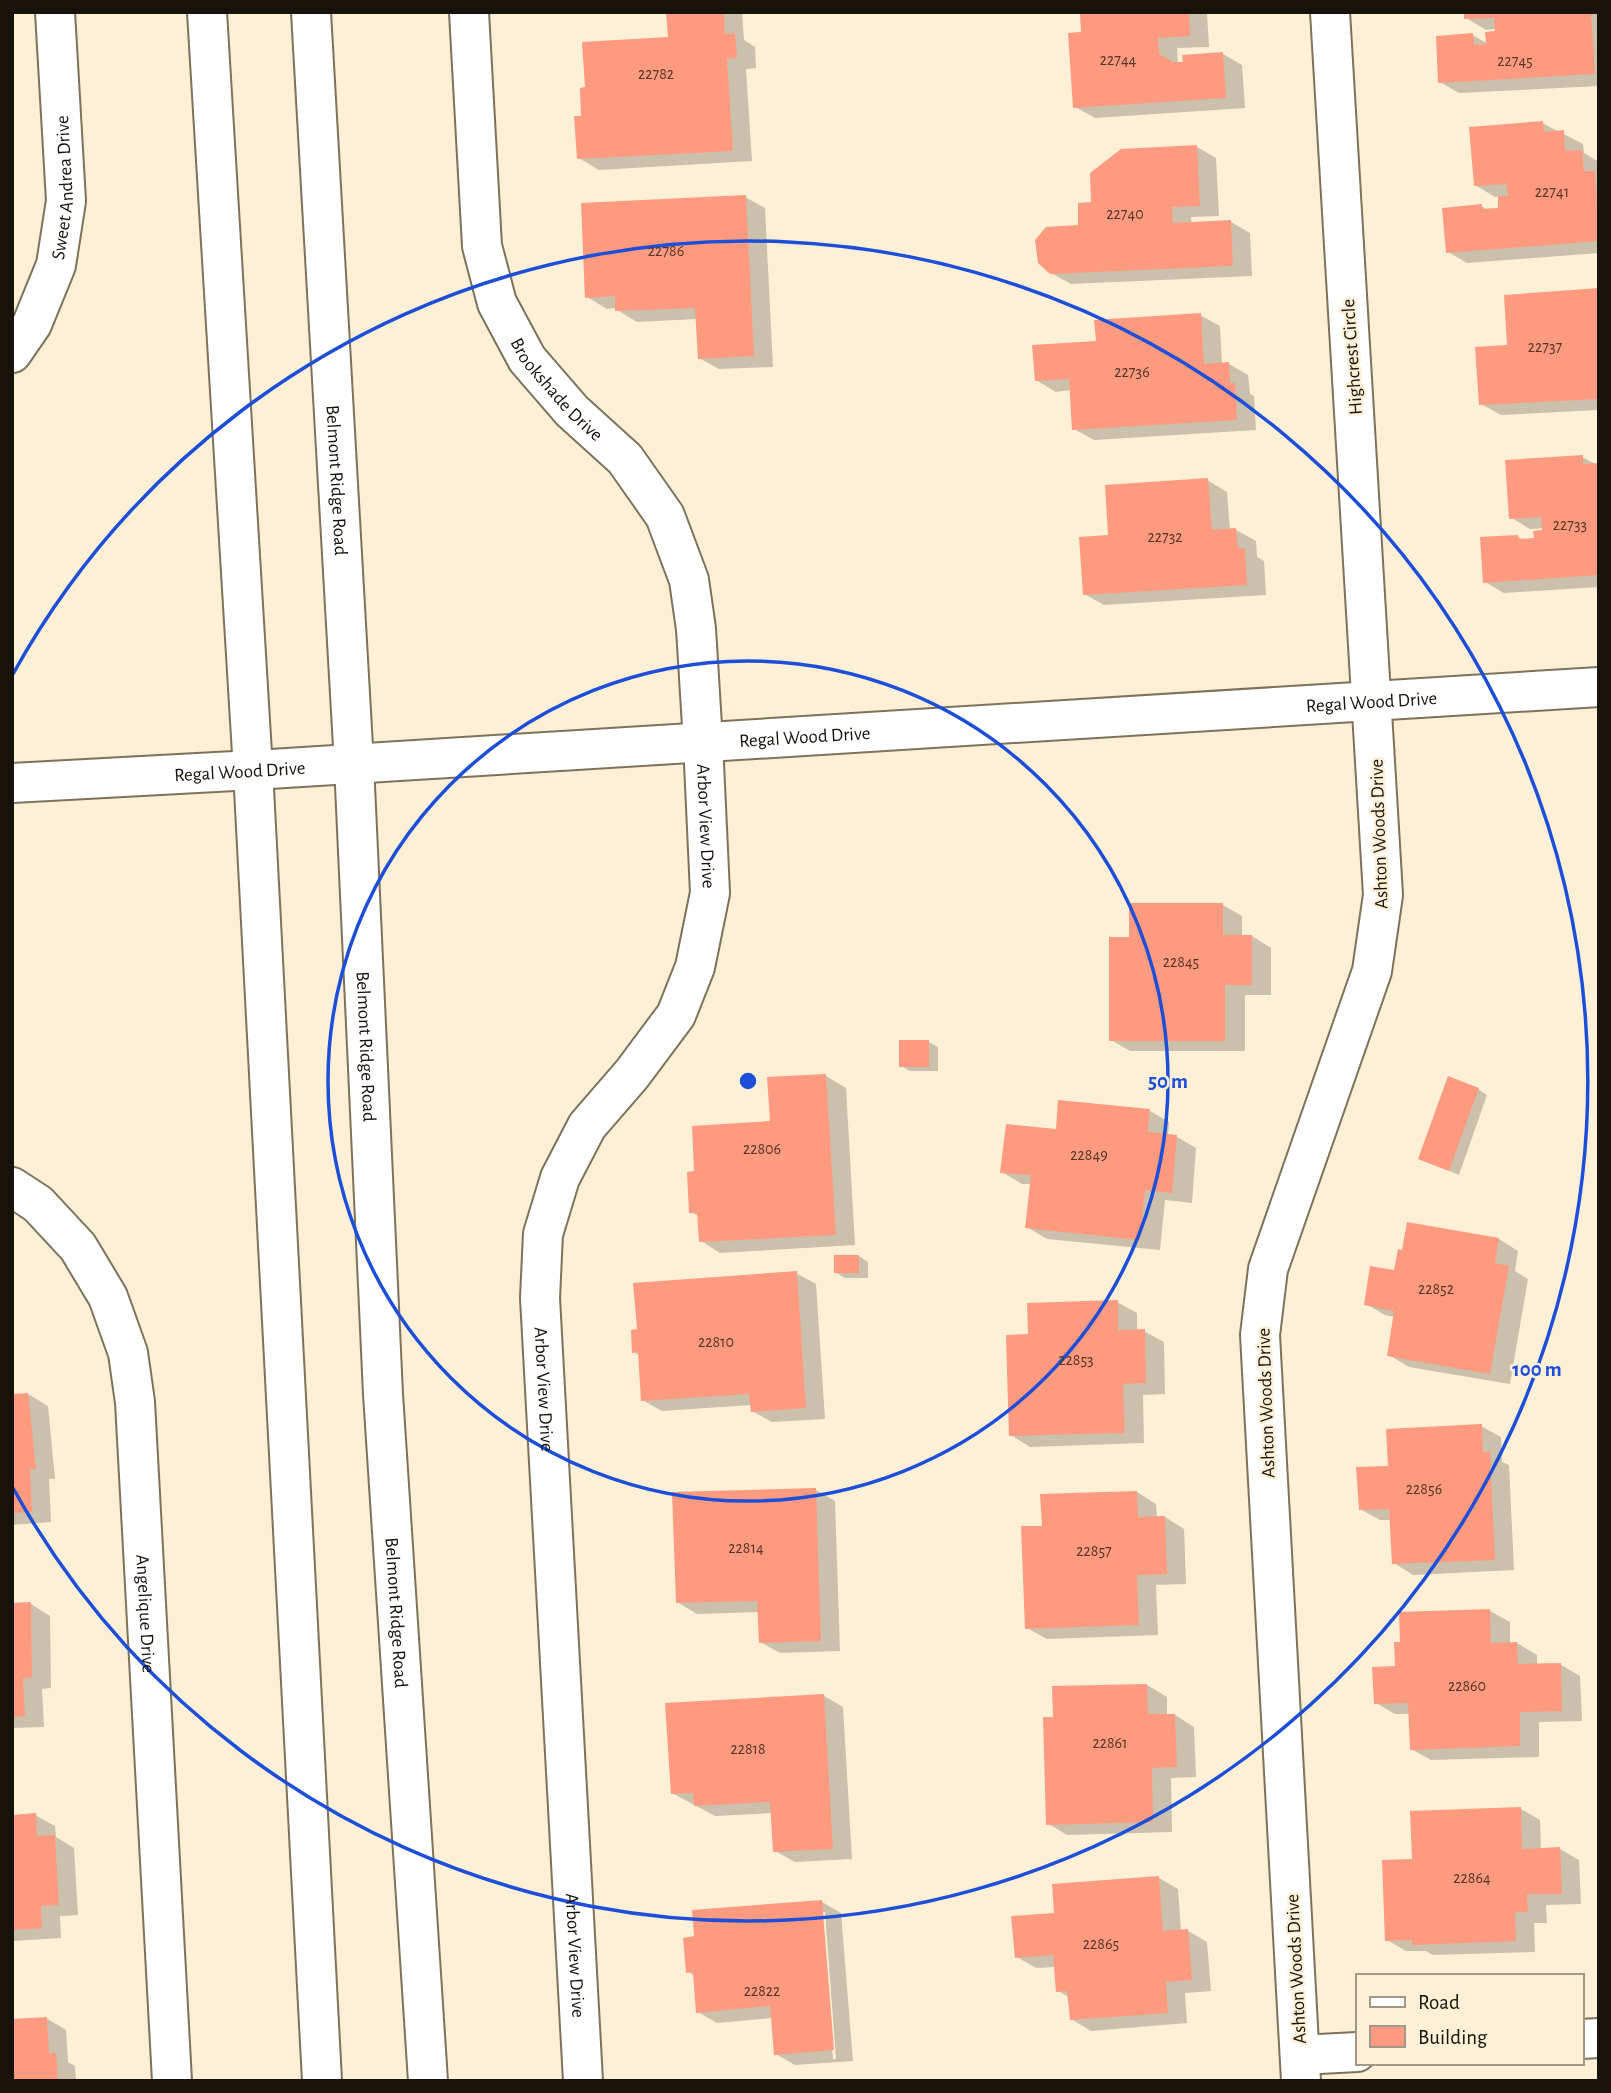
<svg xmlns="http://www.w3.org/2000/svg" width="1611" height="2093" viewBox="0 0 1611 2093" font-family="'Alegreya Sans',sans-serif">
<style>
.shadow{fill:#0003;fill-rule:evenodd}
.building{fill:#fe9a7f}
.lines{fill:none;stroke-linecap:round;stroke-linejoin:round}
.minor-casing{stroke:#7d725b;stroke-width:42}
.major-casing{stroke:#7d725b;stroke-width:42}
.minor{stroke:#fff;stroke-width:38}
.major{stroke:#fff;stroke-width:38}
.ring{fill:none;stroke:#1d4ed8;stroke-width:3.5}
.labels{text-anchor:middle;stroke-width:5;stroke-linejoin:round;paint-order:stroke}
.number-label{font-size:16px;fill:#513527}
.street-label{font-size:19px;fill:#17130a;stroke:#fdf0d7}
.centre{fill:#1d4ed8;stroke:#fdf0d7;stroke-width:3.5}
.ring-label{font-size:21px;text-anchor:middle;font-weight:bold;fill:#1d4ed8;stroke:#fdf0d7;stroke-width:5;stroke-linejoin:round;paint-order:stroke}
</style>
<rect width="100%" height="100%" fill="#fdf0d7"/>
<path class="shadow" d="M 668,12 L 742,12 L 744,40 L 755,47 L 756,68 L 746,69 L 752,161 L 599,170 L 579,158 L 586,88 L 669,39 Z
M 1083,12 L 1207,12 L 1209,47 L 1177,48 L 1178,64 L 1223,54 L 1242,65 L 1245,108 L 1095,118 L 1075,107 L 1083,34 Z
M 1465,12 L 1599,12 L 1599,86 L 1459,93 L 1440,82 L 1473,35 L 1488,44 L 1496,32 L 1496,29 L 1486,30 L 1466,18 Z
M 1542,123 L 1583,144 L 1584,153 L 1599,162 L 1599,253 L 1467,263 L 1448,252 L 1481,206 L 1489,210 L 1500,210 L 1499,196 L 1495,197 L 1475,185 Z
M 1197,147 L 1216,158 L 1219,216 L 1191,217 L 1192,224 L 1231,222 L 1250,233 L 1252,276 L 1071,284 L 1051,273 L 1093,204 Z
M 745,197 L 765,208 L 773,367 L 719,369 L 699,358 L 697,319 L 637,322 L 617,310 L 617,308 L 607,309 L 587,297 Z
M 1599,290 L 1599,410 L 1501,415 L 1481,404 L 1509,347 Z
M 1200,315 L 1220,326 L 1222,364 L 1229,364 L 1248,375 L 1250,394 L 1254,396 L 1256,430 L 1094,440 L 1074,429 L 1071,390 L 1056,392 L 1036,380 Z
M 1582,457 L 1599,466 L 1599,587 L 1504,593 L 1485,582 L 1518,537 L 1523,540 L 1536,540 L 1548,531 L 1547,528 L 1530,529 L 1510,517 Z
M 1207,480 L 1227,492 L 1230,530 L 1236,530 L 1256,541 L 1257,557 L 1264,561 L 1266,595 L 1104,605 L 1084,594 L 1110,537 Z
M 1223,905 L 1242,916 L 1242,936 L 1252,936 L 1271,948 L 1271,995 L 1245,995 L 1245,1051 L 1130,1051 L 1111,1040 L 1130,939 Z
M 929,1042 L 938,1047 L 938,1071 L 910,1071 L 901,1066 Z
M 826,1076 L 846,1088 L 855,1245 L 720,1253 L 701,1241 L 699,1216 L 690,1212 L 696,1172 L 772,1123 Z
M 1478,1089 L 1487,1095 L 1459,1175 L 1420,1159 Z
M 1150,1111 L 1169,1122 L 1168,1136 L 1177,1137 L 1196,1148 L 1192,1203 L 1165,1200 L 1160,1250 L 1047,1239 L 1027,1227 L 1032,1184 L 1022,1184 L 1002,1172 L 1057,1131 Z
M 1499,1239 L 1518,1251 L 1515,1271 L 1528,1279 L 1510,1384 L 1409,1367 L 1389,1355 L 1395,1317 L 1385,1315 L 1366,1304 L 1396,1272 Z
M 859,1256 L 868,1262 L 868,1278 L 845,1278 L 835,1272 Z
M 796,1273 L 816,1284 L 825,1419 L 772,1422 L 752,1411 L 752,1405 L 662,1411 L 642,1400 L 640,1356 L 634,1352 Z
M 1117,1302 L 1137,1313 L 1137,1331 L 1144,1331 L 1164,1342 L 1165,1394 L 1143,1395 L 1144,1443 L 1030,1447 L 1011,1435 L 1030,1336 Z
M 28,1394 L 48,1406 L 55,1479 L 49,1479 L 51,1522 L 12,1525 L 12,1395 Z
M 1481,1426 L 1501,1437 L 1502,1462 L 1509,1465 L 1514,1570 L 1413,1575 L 1394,1563 L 1392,1520 L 1380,1520 L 1360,1509 Z
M 816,1490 L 835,1501 L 840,1651 L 780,1653 L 760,1642 L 759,1612 L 697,1614 L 677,1602 Z
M 1137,1492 L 1156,1504 L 1157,1518 L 1165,1517 L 1184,1529 L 1186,1584 L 1156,1585 L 1158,1635 L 1047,1639 L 1027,1628 L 1044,1528 Z
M 31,1604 L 50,1616 L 51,1688 L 42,1689 L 44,1727 L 12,1728 L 12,1605 Z
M 1490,1611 L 1510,1622 L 1510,1644 L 1517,1643 L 1537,1655 L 1537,1665 L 1561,1665 L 1580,1676 L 1582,1721 L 1539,1722 L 1539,1757 L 1431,1760 L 1411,1749 L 1410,1714 L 1395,1714 L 1376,1703 L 1397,1668 Z
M 1147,1685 L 1167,1697 L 1167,1716 L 1175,1715 L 1194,1727 L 1196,1777 L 1171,1778 L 1172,1832 L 1067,1835 L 1047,1823 L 1055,1719 Z
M 824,1696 L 843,1707 L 852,1859 L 795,1862 L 775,1851 L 773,1813 L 715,1816 L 672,1793 Z
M 1521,1809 L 1540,1820 L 1541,1850 L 1560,1849 L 1579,1860 L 1581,1904 L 1546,1905 L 1547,1923 L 1534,1923 L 1535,1952 L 1433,1955 L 1426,1951 L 1406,1951 L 1387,1940 Z
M 35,1815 L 55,1826 L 56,1837 L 74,1848 L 78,1915 L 60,1916 L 61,1938 L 12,1941 L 12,1816 Z
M 1159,1878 L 1178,1889 L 1181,1931 L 1188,1931 L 1207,1942 L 1211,1991 L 1185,1993 L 1187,2023 L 1091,2031 L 1071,2019 L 1070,1998 L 1057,1990 L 1056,1967 L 1036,1968 L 1017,1957 L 1056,1915 Z
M 822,1902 L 841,1913 L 853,2061 L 795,2065 L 776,2054 L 773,2018 L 717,2023 L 698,2012 L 695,1976 L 688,1972 ZM 821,1912 L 825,1912 L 836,2059 L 833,2059 Z
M 46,2018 L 66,2030 L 68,2062 L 75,2066 L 76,2081 L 12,2081 Z"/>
<path class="building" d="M 666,12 L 724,12 L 725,34 L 735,33 L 737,58 L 727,59 L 733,151 L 577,159 L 574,116 L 581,116 L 580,88 L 585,87 L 582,42 L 668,37 Z
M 1080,12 L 1189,12 L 1190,36 L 1158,38 L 1159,54 L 1173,62 L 1183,62 L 1182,55 L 1223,52 L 1226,98 L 1073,108 L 1068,33 L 1081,32 Z
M 1464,12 L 1591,12 L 1595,74 L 1438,83 L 1436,36 L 1473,33 L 1474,45 L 1486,44 L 1485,32 L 1495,31 L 1494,18 L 1464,19 Z
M 1543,121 L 1544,132 L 1564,130 L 1565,151 L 1582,150 L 1584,171 L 1595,171 L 1599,241 L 1446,253 L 1442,208 L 1482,204 L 1482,209 L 1498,208 L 1498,196 L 1508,196 L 1506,184 L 1474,186 L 1469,127 Z
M 1197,145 L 1200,206 L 1172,207 L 1173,223 L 1231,220 L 1233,266 L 1050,274 L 1038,263 L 1035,240 L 1046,227 L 1078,225 L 1078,203 L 1091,202 L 1090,173 L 1121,149 Z
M 746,195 L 754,356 L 698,359 L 695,308 L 615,311 L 615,296 L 585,298 L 581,203 Z
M 1599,288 L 1599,399 L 1479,405 L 1475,347 L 1507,345 L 1504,295 Z
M 1201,313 L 1204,364 L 1229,362 L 1230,383 L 1235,383 L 1237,420 L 1072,430 L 1069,379 L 1035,381 L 1032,345 L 1096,341 L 1094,320 Z
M 1583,455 L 1583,464 L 1599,463 L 1599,575 L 1483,583 L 1480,537 L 1518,535 L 1519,539 L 1534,538 L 1533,531 L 1542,530 L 1541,517 L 1509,519 L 1505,460 Z
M 1208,478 L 1212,530 L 1236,528 L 1238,548 L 1245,548 L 1247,585 L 1083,595 L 1079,537 L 1108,535 L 1105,485 Z
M 1129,903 L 1223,903 L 1223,935 L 1252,935 L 1252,985 L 1225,985 L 1225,1041 L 1109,1041 L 1109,937 L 1129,937 Z
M 899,1040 L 929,1040 L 929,1067 L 899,1067 Z
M 826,1074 L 836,1235 L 699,1242 L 697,1213 L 689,1213 L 687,1172 L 694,1171 L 692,1126 L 770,1121 L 767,1077 Z
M 1448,1076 L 1479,1088 L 1449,1171 L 1418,1159 Z
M 1058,1100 L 1150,1109 L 1148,1132 L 1177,1135 L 1172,1193 L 1145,1190 L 1140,1240 L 1025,1228 L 1031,1175 L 1000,1173 L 1006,1124 L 1056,1129 Z
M 1407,1222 L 1499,1238 L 1495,1263 L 1509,1266 L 1490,1374 L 1387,1356 L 1394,1311 L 1364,1305 L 1370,1266 L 1394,1270 L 1398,1249 L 1402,1250 Z
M 834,1255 L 859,1255 L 859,1273 L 834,1273 Z
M 797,1271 L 806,1408 L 751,1412 L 749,1394 L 641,1401 L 638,1352 L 632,1353 L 631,1330 L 637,1329 L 633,1283 Z
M 1118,1300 L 1118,1330 L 1145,1329 L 1146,1383 L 1123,1384 L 1125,1433 L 1009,1436 L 1006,1335 L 1028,1334 L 1027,1303 Z
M 28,1393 L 36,1469 L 30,1469 L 32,1512 L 12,1513 L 12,1394 Z
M 1482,1424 L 1483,1452 L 1490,1452 L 1495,1560 L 1392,1564 L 1389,1509 L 1359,1510 L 1356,1467 L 1388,1466 L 1386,1429 Z
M 816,1488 L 821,1641 L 759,1643 L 757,1601 L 676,1603 L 672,1492 Z
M 1137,1491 L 1138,1517 L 1165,1516 L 1167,1574 L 1137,1575 L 1139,1625 L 1025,1629 L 1021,1526 L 1042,1526 L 1040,1494 Z
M 31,1602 L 32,1677 L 23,1678 L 25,1716 L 12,1717 L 12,1603 Z
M 1490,1609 L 1491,1643 L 1517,1642 L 1518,1664 L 1561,1663 L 1562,1711 L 1520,1712 L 1520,1746 L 1410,1750 L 1408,1703 L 1374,1704 L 1372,1667 L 1395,1666 L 1394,1642 L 1400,1642 L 1399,1612 Z
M 1147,1684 L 1148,1714 L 1175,1714 L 1177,1767 L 1152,1768 L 1153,1822 L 1046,1825 L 1043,1717 L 1053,1717 L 1052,1686 Z
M 824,1694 L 833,1849 L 773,1852 L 770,1802 L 694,1806 L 693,1793 L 671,1794 L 665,1703 Z
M 1521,1807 L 1522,1849 L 1560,1847 L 1562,1894 L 1527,1894 L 1528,1912 L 1515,1912 L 1516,1941 L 1412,1945 L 1412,1940 L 1385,1941 L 1382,1860 L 1412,1859 L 1410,1811 Z
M 36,1813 L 37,1836 L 55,1835 L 59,1905 L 41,1906 L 42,1928 L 12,1930 L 12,1815 Z
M 1159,1876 L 1163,1931 L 1188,1929 L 1192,1980 L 1166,1982 L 1168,2013 L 1070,2020 L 1067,1991 L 1056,1992 L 1053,1955 L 1015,1958 L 1011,1916 L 1054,1913 L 1052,1884 Z
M 822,1900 L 834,2050 L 774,2055 L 770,2006 L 696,2013 L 693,1972 L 686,1973 L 683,1938 L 694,1936 L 692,1910 Z
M 47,2017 L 49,2053 L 56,2053 L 58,2081 L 12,2081 L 12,2019 Z"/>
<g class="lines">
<g class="minor-casing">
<g id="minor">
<path id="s1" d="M 469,12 L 482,246 L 497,303 L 527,359 L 572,411 L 625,459 L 665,516 L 689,580 L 696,629 L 703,742 L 710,893 L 695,967 L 676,1015 L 632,1074 L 587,1126 L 560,1178 L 543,1234 L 540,1298 L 583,2081"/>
<path id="s2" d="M 12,353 L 32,324 L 56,265 L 66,201 L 55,12"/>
<path id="s3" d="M 12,783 L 253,770 L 1599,687"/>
<path id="s4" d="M 12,1187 L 38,1204 L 78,1247 L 108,1297 L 128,1353 L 135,1402 L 172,2081"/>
<path d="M 1581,2039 L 1599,2038"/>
<path d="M 1300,2055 L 1357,2052"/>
<path d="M 1301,2081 L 1260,1335 L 1268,1269 L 1372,971 L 1383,895 L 1330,12"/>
</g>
</g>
<g class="major-casing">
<g id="major">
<path d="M 207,12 L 253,770 L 322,2081"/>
<path id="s5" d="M 311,12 L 354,764 L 383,1394 L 428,2081"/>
</g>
</g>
<use href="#minor" class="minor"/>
<use href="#major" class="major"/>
</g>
<g class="ring">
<circle cx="748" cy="1081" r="420"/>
<path d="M13 674A840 840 0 1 1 13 1488"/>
</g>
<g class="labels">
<g class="number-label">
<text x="1118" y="65">22744</text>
<text x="1515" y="66">22745</text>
<text x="656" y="79">22782</text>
<text x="1552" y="197">22741</text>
<text x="1125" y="219">22740</text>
<text x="666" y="256">22786</text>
<text x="1545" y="352">22737</text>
<text x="1132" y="377">22736</text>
<text x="1570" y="530">22733</text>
<text x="1165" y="542">22732</text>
<text x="1181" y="967">22845</text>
<text x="762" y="1154">22806</text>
<text x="1089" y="1160">22849</text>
<text x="1436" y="1294">22852</text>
<text x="716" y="1347">22810</text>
<text x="1076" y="1365">22853</text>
<text x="1424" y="1494">22856</text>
<text x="746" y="1553">22814</text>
<text x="1094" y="1556">22857</text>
<text x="1467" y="1691">22860</text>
<text x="1110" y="1748">22861</text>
<text x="748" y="1754">22818</text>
<text x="1472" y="1883">22864</text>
<text x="1101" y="1949">22865</text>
<text x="762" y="1996">22822</text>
</g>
<g class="street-label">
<text dy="7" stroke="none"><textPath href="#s2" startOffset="177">Sweet Andrea Drive</textPath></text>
<text transform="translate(1351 357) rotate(-94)" y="7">Highcrest Circle</text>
<text dy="7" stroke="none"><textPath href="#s1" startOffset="399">Brookshade Drive</textPath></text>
<text dy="7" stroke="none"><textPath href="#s5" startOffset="469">Belmont Ridge Road</textPath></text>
<text dy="7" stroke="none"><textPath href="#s3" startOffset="1362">Regal Wood Drive</textPath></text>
<text dy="7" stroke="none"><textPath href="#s3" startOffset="794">Regal Wood Drive</textPath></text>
<text dy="7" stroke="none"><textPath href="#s3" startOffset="228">Regal Wood Drive</textPath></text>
<text dy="7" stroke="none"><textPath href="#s1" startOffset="882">Arbor View Drive</textPath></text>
<text transform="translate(1378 834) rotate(-92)" y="7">Ashton Woods Drive</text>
<text dy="7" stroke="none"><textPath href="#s5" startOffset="1036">Belmont Ridge Road</textPath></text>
<text dy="7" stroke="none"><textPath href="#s1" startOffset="1491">Arbor View Drive</textPath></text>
<text transform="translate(1265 1403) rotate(-92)" y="7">Ashton Woods Drive</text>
<text dy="7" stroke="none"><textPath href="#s4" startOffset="469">Angelique Drive</textPath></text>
<text dy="7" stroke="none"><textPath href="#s5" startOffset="1603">Belmont Ridge Road</textPath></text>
<text dy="7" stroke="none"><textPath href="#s1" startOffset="2058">Arbor View Drive</textPath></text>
<text transform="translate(1295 1969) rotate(-93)" y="7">Ashton Woods Drive</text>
</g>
</g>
<circle cx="748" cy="1081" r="10" class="centre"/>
<g class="ring-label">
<text x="1168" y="1088">50 m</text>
<text x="1537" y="1376">100 m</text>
</g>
<rect width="1611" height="2093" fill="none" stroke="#17130a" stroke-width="28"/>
<rect x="1356" y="1974" width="228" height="91" fill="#fdf0d7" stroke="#a19885" stroke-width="2"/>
<rect x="1370" y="1997" width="35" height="10" fill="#ffffff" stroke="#a19885" stroke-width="2"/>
<text x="1418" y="2009" font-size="21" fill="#17130a">Road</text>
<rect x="1370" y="2026" width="35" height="21" fill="#fe9a7f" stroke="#a19885" stroke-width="2"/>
<text x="1418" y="2044" font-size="21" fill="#17130a">Building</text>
</svg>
